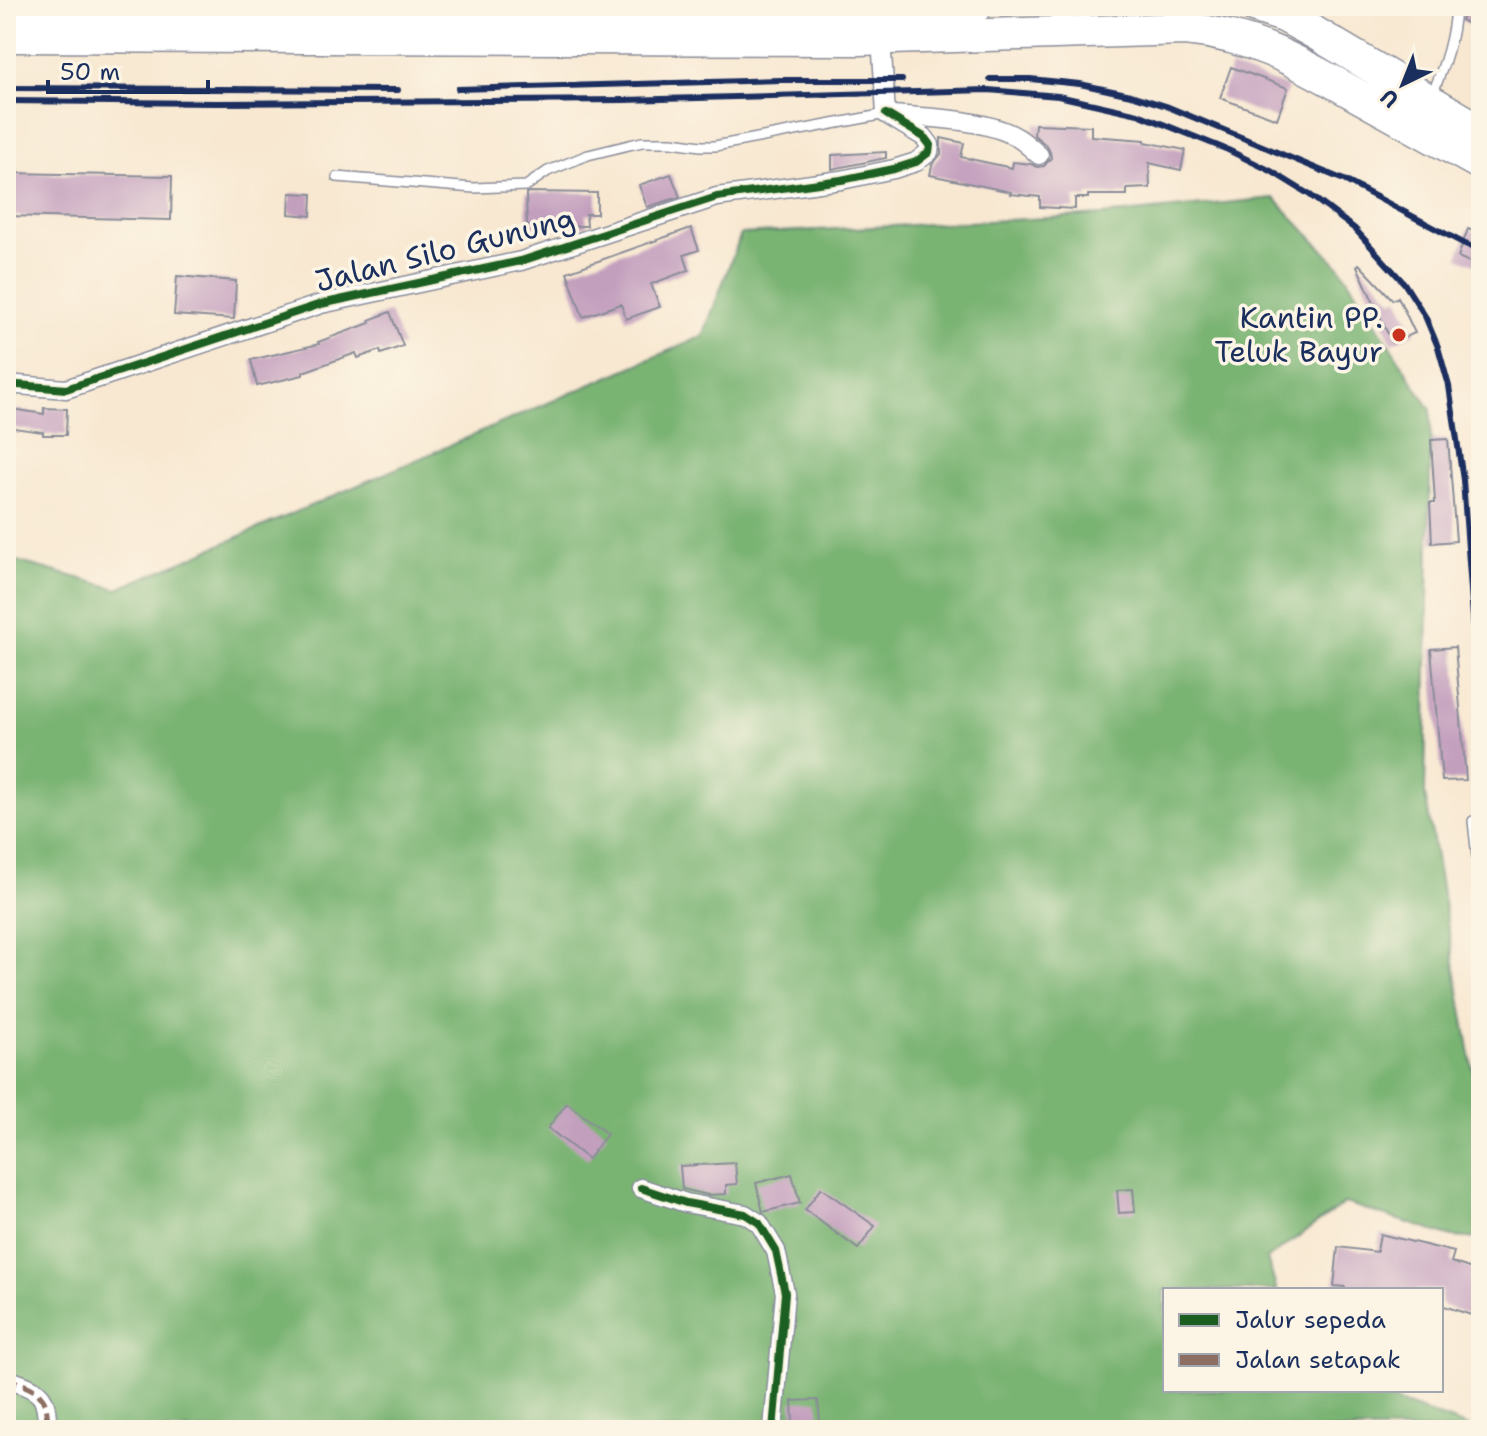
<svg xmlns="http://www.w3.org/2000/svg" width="1487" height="1436" viewBox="0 0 1487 1436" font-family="'Shantell Sans',sans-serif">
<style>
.forest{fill:#7ab473;stroke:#4a7268;stroke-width:2}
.building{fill:#c39fbe}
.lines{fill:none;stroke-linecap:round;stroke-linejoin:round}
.lane-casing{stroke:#8a8c98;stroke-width:12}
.street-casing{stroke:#8a8c98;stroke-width:21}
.highway-casing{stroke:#8a8c98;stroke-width:35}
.lane{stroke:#fff;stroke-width:9}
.street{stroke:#fff;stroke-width:18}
.highway{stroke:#fff;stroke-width:32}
.rail{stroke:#1b2f5e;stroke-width:6}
.quiet{stroke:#8d6e63;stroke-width:6;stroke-dasharray:12 6;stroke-linecap:butt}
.cycleway-casing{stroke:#fcf5e5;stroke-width:13}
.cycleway{stroke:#1b5e20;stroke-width:8}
.poi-dot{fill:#c8321e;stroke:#fcf5e5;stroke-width:3}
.labels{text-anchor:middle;stroke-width:7;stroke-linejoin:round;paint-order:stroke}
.street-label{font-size:30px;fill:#1b2f5e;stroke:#fcf5e5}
.poi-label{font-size:30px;fill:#1b2f5e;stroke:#fcf5e5;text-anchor:end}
</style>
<rect width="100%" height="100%" fill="#fcf5e5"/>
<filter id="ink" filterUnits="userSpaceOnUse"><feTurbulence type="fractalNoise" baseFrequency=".0125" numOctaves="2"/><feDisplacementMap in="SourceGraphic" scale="16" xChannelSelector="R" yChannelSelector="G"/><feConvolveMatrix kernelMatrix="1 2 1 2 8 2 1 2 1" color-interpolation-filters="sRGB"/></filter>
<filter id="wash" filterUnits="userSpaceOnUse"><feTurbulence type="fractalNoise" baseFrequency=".006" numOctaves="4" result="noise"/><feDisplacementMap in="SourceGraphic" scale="32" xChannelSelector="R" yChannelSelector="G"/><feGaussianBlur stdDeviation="1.8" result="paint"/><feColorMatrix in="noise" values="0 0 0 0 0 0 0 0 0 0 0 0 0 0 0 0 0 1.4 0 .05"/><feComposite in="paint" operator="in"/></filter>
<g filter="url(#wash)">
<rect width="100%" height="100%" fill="#f8e8d1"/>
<path class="forest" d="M 1274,198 L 1340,267 L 1431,410 L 1425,794 L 1473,1072 L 1481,1078 L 1481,1239 L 1452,1237 L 1345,1203 L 1267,1259 L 1277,1290 L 1165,1290 L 1165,1390 L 1369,1390 L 1376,1394 L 1477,1430 L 6,1430 L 6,558 L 118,589 L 703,336 L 741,234 L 1103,215 Z"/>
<g id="blocks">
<path class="building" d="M 1468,6 L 1481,6 L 1481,31 L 1461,20 Z
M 1231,67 L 1288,88 L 1277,119 L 1220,98 Z
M 1035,124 L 1091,126 L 1091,136 L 1145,140 L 1145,142 L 1185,150 L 1181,170 L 1149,163 L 1150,188 L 1127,189 L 1127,195 L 1088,195 L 1088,198 L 1075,198 L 1075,209 L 1040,207 L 1040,197 L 1010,194 L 1011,192 L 930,175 L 932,165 L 941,154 L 941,138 L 964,143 L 961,157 L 1012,168 L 1013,162 L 1031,164 L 1037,167 L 1044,166 L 1051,158 L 1050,152 L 1047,146 L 1034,135 Z
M 886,152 L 886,158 L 832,169 L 832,155 Z
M 6,173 L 172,176 L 171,220 L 6,216 Z
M 671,174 L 680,197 L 647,207 L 639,185 Z
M 530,192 L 597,193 L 597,214 L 586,214 L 587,226 L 527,226 L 526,193 Z
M 290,193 L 312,194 L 311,216 L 289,214 Z
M 691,228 L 699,250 L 684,255 L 689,270 L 651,284 L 660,307 L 626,319 L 621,304 L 583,317 L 567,272 Z
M 1468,229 L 1481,234 L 1481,267 L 1458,257 Z
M 1359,264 L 1393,300 L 1398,297 L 1415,333 L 1392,343 L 1357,266 Z
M 177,276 L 236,281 L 234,319 L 174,315 Z
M 390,312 L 403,346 L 381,354 L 380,350 L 358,358 L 356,353 L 303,372 L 303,375 L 257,386 L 251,360 L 319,344 L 318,342 L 370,323 L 369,320 Z
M 6,408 L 44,414 L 44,408 L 67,409 L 66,435 L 43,435 L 43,432 L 6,427 Z
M 1448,439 L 1456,541 L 1432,543 L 1430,503 L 1435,503 L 1431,440 Z
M 1455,647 L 1466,780 L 1442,781 L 1431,649 Z
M 567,1103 L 607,1134 L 588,1159 L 548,1128 Z
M 735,1163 L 737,1184 L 726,1185 L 726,1194 L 708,1195 L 682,1189 L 680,1166 Z
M 792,1174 L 800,1203 L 763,1212 L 756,1183 Z
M 821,1188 L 875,1226 L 858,1249 L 805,1210 Z
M 1133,1189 L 1135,1212 L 1119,1213 L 1117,1190 Z
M 1380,1234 L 1454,1252 L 1451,1262 L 1481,1272 L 1481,1296 L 1474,1316 L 1441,1305 L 1441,1290 L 1345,1290 L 1345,1287 L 1334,1286 L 1338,1247 L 1377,1252 Z
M 818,1400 L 820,1422 L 793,1423 L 792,1401 Z"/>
</g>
</g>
<g filter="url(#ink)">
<use href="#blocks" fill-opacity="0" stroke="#8a8c98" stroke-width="2"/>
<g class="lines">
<g class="lane-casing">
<path id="lane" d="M 1432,95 C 1444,66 1454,37 1455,6
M 337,177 L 474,188 L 526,186 L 548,171 L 588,155 L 629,145 L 642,142 L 672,142 L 701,146 L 715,146 L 886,114
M 1473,821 L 1481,893"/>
</g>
<g class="street-casing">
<path id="street" d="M 881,38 L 886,114
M 892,115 C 928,118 989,119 1018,138 C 1026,143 1032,149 1039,155
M 6,384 L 66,389 L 321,304 L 521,261 L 717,197 L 841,180 L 894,169 L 916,162 L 929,152 L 930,145 L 924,137 L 886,114
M 641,1188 L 686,1203 L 745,1214 L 759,1223 L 776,1251 L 785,1293 L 773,1430
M 6,1379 C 40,1390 48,1393 47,1430"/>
</g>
<g class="highway-casing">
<path id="highway" d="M 1253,6 L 1284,16 L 1315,33 L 1481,131
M 6,11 L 433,15 L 557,14 L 753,7 L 814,13 L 858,14 L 976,6
M 6,36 L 859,39 L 1185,29 C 1254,35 1302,64 1362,98 C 1402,120 1441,142 1481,164"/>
</g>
<use href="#lane" class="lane"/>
<use href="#street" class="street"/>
<use href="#highway" class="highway"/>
<path class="rail" d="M 990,79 L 1030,79 L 1080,84 L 1131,95 L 1166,106 L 1344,180 L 1463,243 L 1481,251
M 6,88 L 398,90
M 458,89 L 781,80 L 902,80
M 6,101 L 216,103 L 624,100 L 988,90 L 1058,96 L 1138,114 L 1228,150 L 1271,171 L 1310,195 L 1355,229 L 1404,283 L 1425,316 L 1438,347 L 1449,386 L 1463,480 L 1481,727"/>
<path class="quiet" d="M 6,1379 C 40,1390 48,1393 47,1430"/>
<g class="cycleway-casing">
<path id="cycleway" d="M 6,384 L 66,389 L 321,304 L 521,261 L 717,197 L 841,180 L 894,169 L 916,162 L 929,152 L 930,145 L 924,137 L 886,114
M 641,1188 L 686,1203 L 745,1214 L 759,1223 L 776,1251 L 785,1293 L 773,1430"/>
</g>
<use href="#cycleway" class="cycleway"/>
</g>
</g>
<circle class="poi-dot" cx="1399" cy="335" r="8"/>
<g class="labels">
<g class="street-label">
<text transform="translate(445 250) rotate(-14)" y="10">Jalan Silo Gunung</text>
</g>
<g class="poi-label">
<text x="1383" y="328">Kantin PP.<tspan x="1383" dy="34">Teluk Bayur</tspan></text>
</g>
</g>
<rect width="1487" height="1436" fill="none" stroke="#fcf5e5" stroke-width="32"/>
<rect x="1163" y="1288" width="280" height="104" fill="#fcf5e5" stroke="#a2a6af" stroke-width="2"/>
<rect x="1179" y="1314" width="40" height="12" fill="#1b5e20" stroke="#a2a6af" stroke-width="2"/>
<text x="1235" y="1328" font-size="24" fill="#1b2f5e">Jalur sepeda</text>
<rect x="1179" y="1354" width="40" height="12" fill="#8d6e63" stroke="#a2a6af" stroke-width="2"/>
<text x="1235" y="1368" font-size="24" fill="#1b2f5e">Jalan setapak</text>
<g transform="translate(1403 84) rotate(223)" stroke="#fcf5e5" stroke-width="6" paint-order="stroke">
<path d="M0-6L14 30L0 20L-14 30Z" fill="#1b2f5e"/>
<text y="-12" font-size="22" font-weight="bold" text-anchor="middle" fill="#1b2f5e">U</text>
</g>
<path d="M48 80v12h160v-12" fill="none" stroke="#1b2f5e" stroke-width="4"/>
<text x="60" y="80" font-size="24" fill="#1b2f5e" stroke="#fcf5e5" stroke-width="6" paint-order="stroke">50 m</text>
</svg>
